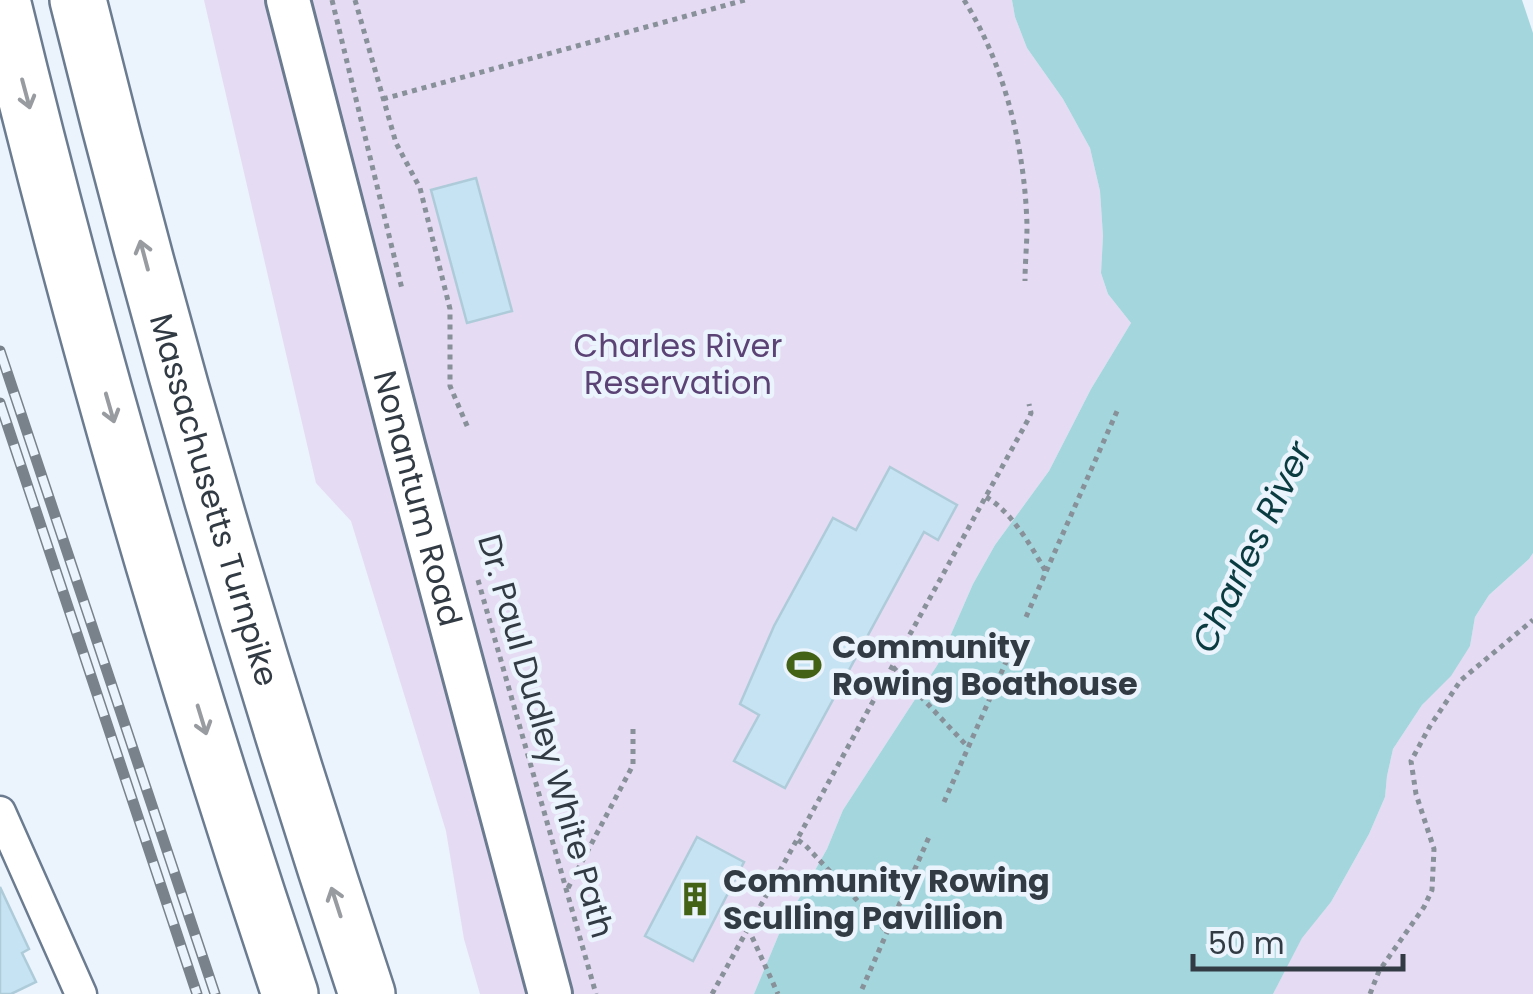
<svg xmlns="http://www.w3.org/2000/svg" width="1533" height="994" viewBox="0 0 1533 994" font-family="Poppins,sans-serif">
<style>
.green{fill:#e5dbf3}
.water{fill:#a3d7dd}
.building{fill:#c5e3f2;stroke:#aecbda;stroke-width:2.5}
.lines{fill:none;stroke-linecap:round;stroke-linejoin:round}
.street-casing{stroke:#6b7b90;stroke-width:35}
.secondary-casing{stroke:#6b7b90;stroke-width:48}
.highway-casing{stroke:#6b7b90;stroke-width:60}
.path{stroke:#889099;stroke-width:5;stroke-dasharray:5 5;stroke-linecap:butt}
.street{stroke:#fff;stroke-width:30}
.secondary{stroke:#fff;stroke-width:42}
.highway{stroke:#fff;stroke-width:55}
.rail-casing{stroke:#79818a;stroke-width:11}
.rail{stroke:#ebf3fc;stroke-width:8;stroke-dasharray:22;stroke-linecap:butt}
.oneway{stroke:#989ca1}
.labels{text-anchor:middle;stroke-width:9;stroke-linejoin:round;paint-order:stroke}
.park-label{font-size:32px;fill:#5b4375;stroke:#ebf3fc}
.street-label{font-size:32px;fill:#323a43;stroke:#ebf3fc}
.poi-label{font-size:32px;font-weight:bold;fill:#323a43;stroke:#ebf3fc;text-anchor:start}
.water-label{font-size:35px;font-style:italic;fill:#093b40;stroke:#ebf3fc}
</style>
<rect width="100%" height="100%" fill="#ebf3fc"/>
<path class="green" d="M 204,0 L 1012,0 L 1015,17 L 1027,48 L 1063,99 L 1090,148 L 1100,191 L 1103,236 L 1101,273 L 1108,294 L 1131,323 L 1091,389 L 1049,471 L 995,545 L 973,584 L 938,664 L 843,810 L 827,849 L 779,934 L 754,994 L 480,994 L 464,939 L 446,831 L 351,521 L 316,483 Z
M 1533,553 L 1533,994 L 1273,994 L 1302,937 L 1331,902 L 1369,834 L 1385,797 L 1387,776 L 1393,749 L 1422,705 L 1470,646 L 1475,617 L 1489,595 L 1529,559 Z"/>
<path class="water" d="M 1012,0 L 1522,0 L 1533,33 L 1533,553 L 1529,559 L 1489,595 L 1475,617 L 1470,646 L 1451,676 L 1422,705 L 1393,749 L 1387,776 L 1385,797 L 1369,834 L 1331,902 L 1302,938 L 1273,994 L 754,994 L 779,934 L 827,849 L 843,810 L 938,664 L 973,584 L 995,545 L 1049,471 L 1091,389 L 1131,323 L 1108,294 L 1101,273 L 1103,236 L 1100,191 L 1090,148 L 1063,99 L 1027,48 L 1015,17 Z"/>
<path class="building" d="M 476,178 L 512,311 L 467,323 L 431,190 Z
M 890,467 L 957,505 L 938,540 L 924,532 L 785,788 L 734,761 L 759,715 L 740,704 L 774,626 L 833,518 L 856,530 Z
M 697,837 L 744,862 L 693,961 L 645,936 Z
M 0,887 L 29,949 L 22,953 L 36,982 L 11,994 L 0,994 Z"/>
<g class="lines">
<g class="street-casing">
<path id="street" d="M 0,812 L 81,994"/>
</g>
<g class="secondary-casing">
<g id="secondary">
<path id="s1" d="M 288,0 L 403,445 L 550,994"/>
</g>
</g>
<g class="highway-casing">
<g id="highway">
<path d="M 2,0 C 83,335 180,667 290,994"/>
<path id="s2" d="M 78,0 C 161,335 258,667 367,994"/>
</g>
</g>
<path class="path" d="M 332,0 L 402,289
M 355,0 L 396,143 L 420,188 L 450,309 L 450,386 L 468,428
M 964,0 C 1005,65 1025,149 1027,226 C 1027,244 1025,263 1025,281
M 383,99 L 745,0
M 986,497 C 1012,512 1031,546 1046,572
M 478,580 L 596,994
M 1026,617 L 1118,409
M 893,667 L 968,747
M 944,802 L 1010,653
M 798,840 L 806,846 L 886,931
M 568,888 L 633,765 L 633,727
M 748,928 L 778,994
M 862,989 L 929,837
M 712,994 L 1029,418 L 1031,413 L 1029,404
M 1370,994 L 1379,971 L 1424,907 L 1432,890 L 1434,849 L 1416,794 L 1411,761 L 1430,726 L 1461,680 L 1533,620"/>
<use href="#street" class="street"/>
<use href="#secondary" class="secondary"/>
<use href="#highway" class="highway"/>
<g class="rail-casing">
<path id="rail" d="M 0,351 L 215,994
M 0,403 L 197,994"/>
</g>
<use href="#rail" class="rail"/>
</g>
<defs><path id="oneway-shaft" d="M-6 0H5M1.5-3L5.5 0L1.5 3" fill="none" stroke-width="1.6" stroke-linecap="round" stroke-linejoin="round" transform="scale(2.5)"/></defs>
<g class="oneway">
<use href="#oneway-shaft" transform="translate(26 94) rotate(75)"/>
<use href="#oneway-shaft" transform="translate(144 255) rotate(-105)"/>
<use href="#oneway-shaft" transform="translate(110 408) rotate(74)"/>
<use href="#oneway-shaft" transform="translate(202 720) rotate(73)"/>
<use href="#oneway-shaft" transform="translate(336 902) rotate(-108)"/>
</g>
<defs>
<g id="stadium-bare" transform="scale(2.7)"><path d="M0-5a6.5 5 0 1 0 0 10a6.5 5 0 1 0 0-10ZM-3.5-1.8h7v3.6h-7Z" fill="#436215" stroke="#ebf3fc" stroke-width="2.5" paint-order="stroke"/></g>
<g id="building-bare" transform="scale(2.7)"><path d="M-4-6H4V6H1V3H-1V6H-4ZM-2.5-4.3h1.7v1.8h-1.7ZM.8-4.3h1.7v1.8H.8ZM-2.5-1h1.7V.8h-1.7ZM.8-1h1.7V.8H.8Z" fill="#436215" stroke="#ebf3fc" stroke-width="2.5" paint-order="stroke"/></g>
</defs>
<g fill-rule="evenodd">
<use href="#stadium-bare" x="804" y="665"/>
<use href="#building-bare" x="695" y="899"/>
</g>
<g class="labels">
<g class="park-label">
<text x="678" y="357">Charles River<tspan x="678" dy="37">Reservation</tspan></text>
</g>
<g class="street-label">
<text dy="11" stroke="none"><textPath href="#s1" startOffset="515">Nonantum Road</textPath></text>
<text dy="11" stroke="none"><textPath href="#s2" startOffset="518">Massachusetts Turnpike</textPath></text>
<text transform="translate(546 736) rotate(74)" y="11">Dr. Paul Dudley White Path</text>
</g>
<g class="poi-label">
<text x="832" y="658">Community<tspan x="832" dy="37">Rowing Boathouse</tspan></text>
<text x="723" y="892">Community Rowing<tspan x="723" dy="37">Sculling Pavillion</tspan></text>
</g>
<g class="water-label">
<text transform="translate(1252 547) rotate(-64)" y="12">Charles River</text>
</g>
</g>
<path d="M1193 954v15h210v-15" fill="none" stroke="#323a43" stroke-width="5"/>
<text x="1208" y="954" font-size="30" fill="#323a43" stroke="#ebf3fc" stroke-width="8" paint-order="stroke">50 m</text>
</svg>
